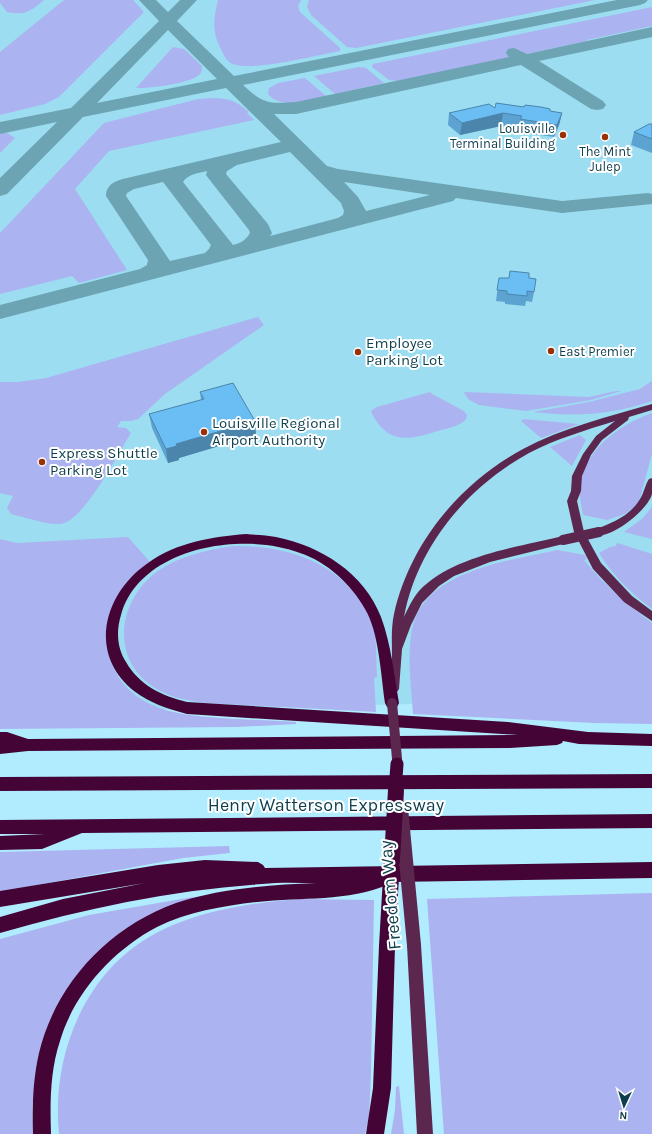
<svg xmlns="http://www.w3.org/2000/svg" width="652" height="1134" viewBox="0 0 652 1134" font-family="Karla,sans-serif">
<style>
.built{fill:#9cddf1}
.green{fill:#acb3f1}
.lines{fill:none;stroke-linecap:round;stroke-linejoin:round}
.taxiway{fill:#6ca4b3;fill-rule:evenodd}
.major{fill:#5c274e;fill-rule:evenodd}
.highway{fill:#440436;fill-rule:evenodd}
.major-bridge-far1{stroke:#5c274e;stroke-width:10}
.major-bridge{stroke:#5c274e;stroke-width:14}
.highway-bridge-far1{stroke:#440436;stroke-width:13}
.highway-bridge{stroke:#440436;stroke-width:16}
.wall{fill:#5ca3d2}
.shaded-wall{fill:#4b85ab}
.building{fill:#6bbef4;stroke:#4b85ab}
.poi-dot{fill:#983206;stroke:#fff;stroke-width:1.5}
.labels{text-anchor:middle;stroke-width:4;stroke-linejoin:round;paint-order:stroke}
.far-poi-label{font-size:13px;fill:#0d3e4b;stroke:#fff;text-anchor:end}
.poi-label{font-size:15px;fill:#0d3e4b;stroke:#fff;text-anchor:start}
.near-street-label{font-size:18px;fill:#0d3e4b;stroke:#fff}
</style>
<rect width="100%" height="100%" fill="#b0ecfe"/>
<path class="built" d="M 0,0 L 652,0 L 652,699 L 0,713 Z"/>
<path class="green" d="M 0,0 L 44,0 C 31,11 25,16 7,12 L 0,3 Z
M 64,0 L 133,0 L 144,12 L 59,97 L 45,104 L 0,115 L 0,52 Z
M 218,0 L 301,0 L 298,6 L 300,12 L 340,48 L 340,51 C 316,55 254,72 233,64 C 225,61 223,53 219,45 C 212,31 214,15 218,0 Z
M 309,0 L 595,0 L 356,48 L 347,47 L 311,15 L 307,7 Z
M 652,7 L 652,26 L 587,40 L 588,41 L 398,81 L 389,80 L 372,67 L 373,64 Z
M 173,47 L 184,49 L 202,66 C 202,70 202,72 199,75 C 191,83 148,89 136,88 Z
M 359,67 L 366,68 L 384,83 L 335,94 L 314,76 Z
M 305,78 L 326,96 C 309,100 281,110 268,94 L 269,88 L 278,83 Z
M 214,98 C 231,99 236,101 249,112 L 247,113 L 254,120 L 109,151 L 75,189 L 127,270 L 79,283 L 72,276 L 0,294 L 0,233 L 104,123 L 198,99 Z
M 0,133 L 7,133 L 15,138 L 0,153 Z
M 258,317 L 264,325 L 165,394 L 138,419 L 131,421 L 121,421 L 117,427 L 126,428 L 131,433 C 119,452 83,523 60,524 C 48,525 24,517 11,514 L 7,508 L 13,496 L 0,493 L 0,382 L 18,382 L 46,378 Z
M 652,381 L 652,401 C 612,415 574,417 533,412 L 589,402 L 640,389 Z
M 616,391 L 621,391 L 591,400 L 526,411 L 479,405 L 468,399 L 464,392 L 589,397 Z
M 430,392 L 432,394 L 464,411 L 467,415 L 466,419 C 460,426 449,428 441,430 C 410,440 388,446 371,412 L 372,410 L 377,407 Z
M 652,413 L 652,454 L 640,498 L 636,506 L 625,514 L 607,520 L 583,515 C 582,508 580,501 580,494 C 579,453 618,425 652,413 Z
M 523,419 L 579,424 L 541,438 L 521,421 Z
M 580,435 L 586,440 L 572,466 L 550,447 Z
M 652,507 L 652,539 L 624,532 L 643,518 Z
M 128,537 L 150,562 L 108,619 C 104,636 106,653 114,669 C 137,716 193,716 238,719 C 257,720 276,721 296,722 L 296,724 L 237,727 L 0,729 L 0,539 L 17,543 Z
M 618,543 L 652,554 L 652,609 C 631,593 613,576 599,553 L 610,547 L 616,546 L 616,544 Z
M 233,546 C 280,545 327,558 357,596 C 364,606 371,617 374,629 C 377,644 376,662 377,677 L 374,678 L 376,712 L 205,703 C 185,700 165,697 148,683 C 110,653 120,598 158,571 C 180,556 206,550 233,546 Z
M 557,550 L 585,555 L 587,559 L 584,560 C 603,584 627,604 652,623 L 652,724 L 594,723 L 413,714 C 411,686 407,657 412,629 C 424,570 510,561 557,550 Z
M 229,846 L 230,853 L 183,858 L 0,892 L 0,852 Z
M 652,893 L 652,1134 L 444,1134 L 427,899 Z
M 193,897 L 193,899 C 157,909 128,924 101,950 L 35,1081 L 32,1107 L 33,1134 L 0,1134 L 0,939 L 89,915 Z
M 301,899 L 374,900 L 371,1074 L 369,1118 L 365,1134 L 59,1134 C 51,1053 86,967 162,930 C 204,910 255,902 301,899 Z
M 399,1086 L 404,1134 L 391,1134 L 395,1110 L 396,1087 Z"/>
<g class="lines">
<path class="taxiway" d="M 139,0 L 156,0 L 168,12 L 180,0 L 197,0 L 177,21 L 234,76 L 617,0 L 648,0 L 645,3 L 640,5 L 243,85 C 263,104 269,104 296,102 L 509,57 L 506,53 L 508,49 L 514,48 L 527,54 L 652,27 L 652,37 L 539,61 L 603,101 L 606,105 L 603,109 L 597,110 L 591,109 L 521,65 L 296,114 L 274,114 L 327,166 L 338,169 L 562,201 L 648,193 L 652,194 L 652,204 L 562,213 L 456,198 L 453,201 L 0,319 L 0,305 L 140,269 L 147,265 L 148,260 L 106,196 C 106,184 117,180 127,178 L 281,142 L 226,88 L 83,117 L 7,194 L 0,196 L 0,178 L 57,122 L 0,134 L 0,122 L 71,108 L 159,21 ZM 168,30 L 217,79 L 97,103 ZM 290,152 L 341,203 L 344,211 L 343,215 L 338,218 L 270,236 L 272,233 L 268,224 L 226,174 L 227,171 L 237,165 ZM 207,171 L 206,175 L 209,179 L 249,230 L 250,233 C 246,240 241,243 233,245 L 183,182 C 188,174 199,173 207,171 ZM 163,182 L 211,245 L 209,249 L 205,253 L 170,261 L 126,196 L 127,193 L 134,189 ZM 344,182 L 430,195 L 366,211 L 358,197 Z"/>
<path class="major" d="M 652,404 L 652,410 L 629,417 L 628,420 L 602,440 L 591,455 L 582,476 L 581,491 L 577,501 L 584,532 L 601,563 L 632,596 L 652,611 L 652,621 L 624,602 L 593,569 L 574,532 L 567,501 L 571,491 L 572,476 L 583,454 L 596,436 L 615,421 C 586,430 556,439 529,453 C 467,487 417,547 404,617 C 408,608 413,598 419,591 C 452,556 518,547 563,536 L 566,537 L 568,540 L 566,543 L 563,544 L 490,562 L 454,576 L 439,586 L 422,603 L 411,625 L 402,649 L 399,689 L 397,692 L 393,694 L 389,692 L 387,689 C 389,678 391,667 392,656 C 392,642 391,628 394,614 C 410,543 460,483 523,449 C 562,428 610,416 652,404 Z
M 652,478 C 652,483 652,489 652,494 C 648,510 611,539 596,535 L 594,532 L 596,529 C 612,523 630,516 640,499 C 644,493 645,485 649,479 Z
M 414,938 L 419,940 L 421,945 L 433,1134 L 417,1134 L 407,945 L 409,940 Z"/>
<path class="highway" d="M 246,534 C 256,535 267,535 276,537 C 321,546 364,573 381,617 C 391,644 394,674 399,703 L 397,707 L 392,709 L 387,707 L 385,703 C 381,676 379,632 365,609 C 351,584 327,562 300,553 C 242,531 140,547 121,615 C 116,631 117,648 126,662 C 139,685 162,696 187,702 L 508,722 L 588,732 L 652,734 L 652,746 L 579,744 L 563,741 L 562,743 L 557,745 L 510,748 L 28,751 L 0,754 L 0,732 L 7,732 L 28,739 L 518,735 L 187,714 C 168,709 150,703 134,691 C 87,654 104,593 148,563 C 177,542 212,537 246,534 Z
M 652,774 L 652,788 L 0,791 L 0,777 Z
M 652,814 L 652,828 L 82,833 L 42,849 L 0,850 L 0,836 L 45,834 L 0,834 L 0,820 Z
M 205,860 L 258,862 L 263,865 L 265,868 L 652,862 L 652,878 L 392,882 L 390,884 C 347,902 302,897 257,902 C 224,906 187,912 157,927 C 113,950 74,993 60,1041 C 50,1071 50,1103 51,1134 L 33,1134 C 32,1107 33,1079 39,1053 C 56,983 109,927 176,903 C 221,888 269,885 316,883 C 298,883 280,882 262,884 C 173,890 86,908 0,933 L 0,917 L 63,899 L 145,883 L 0,907 L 0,891 L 158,865 Z
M 387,938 L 393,940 L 395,946 L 391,1088 L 384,1134 L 366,1134 L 373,1088 L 379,946 L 381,940 Z"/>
<path class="major-bridge-far1" d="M 563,540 L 599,532
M 392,703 L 398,770"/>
<path class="major-bridge" d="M 401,808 L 414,945"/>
<path class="highway-bridge-far1" d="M 395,791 L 397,764"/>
<path class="highway-bridge" d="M 387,946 L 396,790"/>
</g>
<path class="wall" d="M 524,107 L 562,113 L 559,125 L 554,137 L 518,132 L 519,128 L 501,126 L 460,135 L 448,125 L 449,113 L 495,108 Z
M 652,124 L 652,153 L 631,145 L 634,132 Z
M 499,278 L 529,278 L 534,292 L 532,302 L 526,301 L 525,306 L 505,304 L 505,302 L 496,301 Z
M 200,392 L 256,435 L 179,458 L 179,460 L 168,463 L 152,428 L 149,414 L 201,400 Z"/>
<path class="shaded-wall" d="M 503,113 L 501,126 L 460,135 L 462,123 Z
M 562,113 L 559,125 L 554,137 L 557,125 Z
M 255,421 L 256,435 L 179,458 L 179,460 L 168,463 L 166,449 L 176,444 Z"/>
<path class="building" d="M 496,103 L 524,107 L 525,105 L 541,107 L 550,109 L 550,111 L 562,113 L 557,125 L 520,119 L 522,116 L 503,113 L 462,123 L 449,113 L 489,104 L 495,108 Z
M 649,124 L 652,124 L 652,139 L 634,132 Z
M 510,271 L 529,273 L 529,278 L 536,279 L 534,292 L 527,291 L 527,296 L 507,294 L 507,291 L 497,290 L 499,278 L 509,278 Z
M 233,383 L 255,421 L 176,444 L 177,446 L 166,449 L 149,414 L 204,399 L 200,392 Z"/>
<g class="poi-dot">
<circle cx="563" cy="135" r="4"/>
<circle cx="605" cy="137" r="4"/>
<circle cx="551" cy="351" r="4"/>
<circle cx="358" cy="352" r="4"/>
<circle cx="204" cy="432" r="4"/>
<circle cx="42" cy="462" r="4"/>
</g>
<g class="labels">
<g class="far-poi-label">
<text x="555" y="133">Louisville<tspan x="555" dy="15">Terminal Building</tspan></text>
<text x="605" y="156" text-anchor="middle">The Mint<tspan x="605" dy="15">Julep</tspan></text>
<text x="559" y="356" text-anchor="start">East Premier</text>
</g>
<g class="poi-label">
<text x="366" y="348">Employee<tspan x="366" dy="17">Parking Lot</tspan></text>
<text x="212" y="428">Louisville Regional<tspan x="212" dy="17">Airport Authority</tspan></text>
<text x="50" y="458">Express Shuttle<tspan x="50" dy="17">Parking Lot</tspan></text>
</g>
<g class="near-street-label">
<text x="326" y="811">Henry Watterson Expressway</text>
<text transform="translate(390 895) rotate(-95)" y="6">Freedom Way</text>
</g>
</g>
<g transform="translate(624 1106) rotate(184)" stroke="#ffffff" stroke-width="3" paint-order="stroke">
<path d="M0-3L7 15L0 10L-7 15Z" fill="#0d3e4b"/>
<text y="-6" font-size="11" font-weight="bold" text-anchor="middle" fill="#0d3e4b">N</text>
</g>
</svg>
